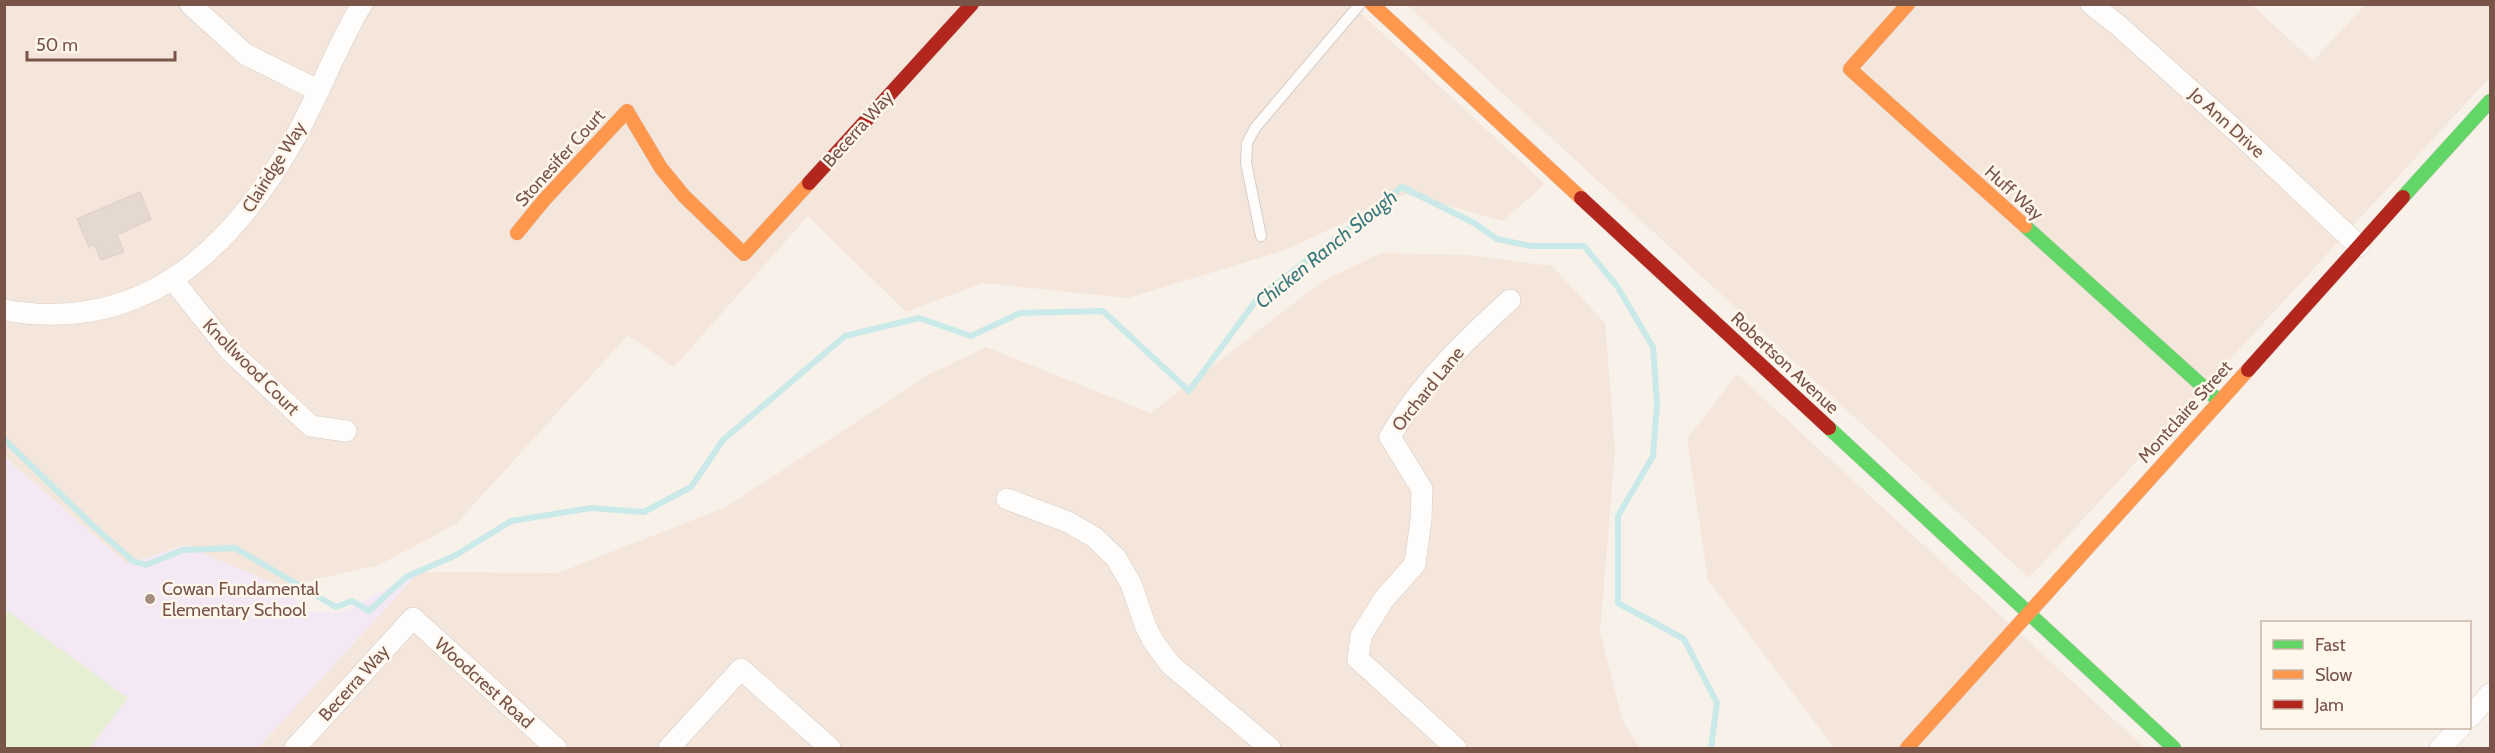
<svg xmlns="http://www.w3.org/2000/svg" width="2495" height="753" viewBox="0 0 2495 753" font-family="Cabin,sans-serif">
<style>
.residential{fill:#f4e6da}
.education{fill:#f3e8f3}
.green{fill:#e6efd4}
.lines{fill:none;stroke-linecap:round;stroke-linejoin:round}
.stream{stroke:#cae9e9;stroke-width:6}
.building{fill:#e5d8d1;stroke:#e1d3cc;stroke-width:1.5}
.lane-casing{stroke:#d6ccc6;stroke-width:12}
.street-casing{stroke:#d6ccc6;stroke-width:22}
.fast-casing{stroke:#d8cdc6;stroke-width:15}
.slow-casing{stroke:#d8cdc6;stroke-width:15}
.jam-casing{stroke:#d8cdc6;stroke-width:15}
.lane{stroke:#fefdfc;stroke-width:10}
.street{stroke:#fefdfc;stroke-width:21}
.fast{stroke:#63d668;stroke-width:14}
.slow{stroke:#ff974d;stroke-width:14}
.jam{stroke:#b3261e;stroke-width:14}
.poi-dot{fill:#a58c81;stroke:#fff6ec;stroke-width:2}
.labels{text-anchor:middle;stroke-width:5;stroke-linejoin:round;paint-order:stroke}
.street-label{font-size:18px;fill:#785548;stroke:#fff6ec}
.poi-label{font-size:18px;fill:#785548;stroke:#fff6ec;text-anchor:start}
.water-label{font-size:20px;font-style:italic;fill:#3a7a7e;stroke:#fff6ec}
</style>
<rect width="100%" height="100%" fill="#f8f1ea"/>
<path class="residential" d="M 5,5 L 1352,5 L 1545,184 L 1503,221 L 1406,194 L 1285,250 L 1128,298 L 983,283 L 906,312 L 808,216 L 674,367 L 628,335 L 456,524 L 379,565 L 282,587 L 184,545 L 127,564 L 5,457 Z
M 1407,5 L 2252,5 L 2313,61 L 2365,5 L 2490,5 L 2490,77 L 2029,578 Z
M 1381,253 L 1467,255 L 1552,266 L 1605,323 L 1615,450 L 1600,632 L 1623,722 L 1640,748 L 258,748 L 419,572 L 558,573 L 726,507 L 928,375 L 986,347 L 1151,413 L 1323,281 Z
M 1737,374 L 2145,748 L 1834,748 L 1708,580 L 1687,439 Z"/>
<path class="education" d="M 4,457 L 127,564 L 184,545 L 282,587 L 307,612 L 342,612 L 419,572 L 258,748 L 5,748 Z"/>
<path class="green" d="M 5,609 L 128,698 L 90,748 L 5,748 Z"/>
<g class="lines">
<path class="stream" d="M 4,439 L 90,523 L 133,561 L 146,565 L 183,550 L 235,548 L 336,607 L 352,601 L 369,611 L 406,577 L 456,555 L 511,521 L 591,508 L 644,512 L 691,487 L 723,440 L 845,336 L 919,318 L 971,336 L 1020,313 L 1103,311 L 1189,391 L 1258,298 L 1402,187 L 1474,223 L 1497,239 L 1531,246 L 1584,246 L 1617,286 L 1653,347 L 1657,404 L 1653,456 L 1618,516 L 1618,603 L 1684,639 L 1717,703 L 1711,748"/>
</g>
<path class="building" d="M 140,192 L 151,219 L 117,235 L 124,252 L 101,260 L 94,244 L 89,247 L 77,219 Z"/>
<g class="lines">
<g class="lane-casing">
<path id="lane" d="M 1261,236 L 1246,163 L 1247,143 L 1255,128 L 1360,4"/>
</g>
<g class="street-casing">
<path id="street" d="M 190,4 L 245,54 L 319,91
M 2091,4 L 2119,26 L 2246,140 L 2359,246
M 172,279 L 229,350 L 311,426 L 346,431
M 4,310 C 144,335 233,249 297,134 C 320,92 337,46 362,4
M 1007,499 L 1068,522 L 1094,537 L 1116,558 L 1131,584 L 1146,627 L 1153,641 L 1171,665 L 1270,748
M 2470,717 L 2490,694
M 295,748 L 413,618 L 556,748
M 669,748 L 741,669 L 830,748
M 1456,748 L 1358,659 L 1361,636 L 1384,599 L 1415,564 L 1421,520 L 1422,489 L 1390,437 C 1419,385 1466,340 1510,300
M 2440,748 L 2460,728"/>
</g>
<g class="fast-casing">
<path id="fast" d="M 2403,197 L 2490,101
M 2025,226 L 2219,401
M 1829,428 L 2174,748"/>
</g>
<g class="slow-casing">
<path id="slow" d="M 1372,4 L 1581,198
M 1908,4 L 1850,69 L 2025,226
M 517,233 L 544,200 L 627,111 L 661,168 L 684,196 L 744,254 L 809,183
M 1907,748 L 2248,370"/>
</g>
<g class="jam-casing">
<path id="jam" d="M 809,183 L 972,4
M 1581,198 L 1829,428
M 2248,370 L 2403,197"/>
</g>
<use href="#lane" class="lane"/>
<use href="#street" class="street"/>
<use href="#fast" class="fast"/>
<use href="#slow" class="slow"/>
<use href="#jam" class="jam"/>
</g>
<circle class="poi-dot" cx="150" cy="599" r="6"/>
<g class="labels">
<g class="street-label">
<text transform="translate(2227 123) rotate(42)" y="6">Jo Ann Drive</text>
<text transform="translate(858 129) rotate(-48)" y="6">Becerra Way</text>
<text transform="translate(560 158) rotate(-48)" y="6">Stonesifer Court</text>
<text transform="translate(274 167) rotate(-58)" y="6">Clairidge Way</text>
<text transform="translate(2014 193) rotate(42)" y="6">Huff Way</text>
<text transform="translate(1785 363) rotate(43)" y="6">Robertson Avenue</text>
<text transform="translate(251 367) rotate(45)" y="6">Knollwood Court</text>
<text transform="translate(1428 389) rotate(-51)" y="6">Orchard Lane</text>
<text transform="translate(2185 412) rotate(-48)" y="6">Montclaire Street</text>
<text transform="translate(354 683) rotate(-48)" y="6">Becerra Way</text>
<text transform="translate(484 683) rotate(42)" y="6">Woodcrest Road</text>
</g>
<g class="poi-label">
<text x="162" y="595">Cowan Fundamental<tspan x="162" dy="21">Elementary School</tspan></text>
</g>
<g class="water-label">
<text transform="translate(1326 249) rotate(-39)" y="7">Chicken Ranch Slough</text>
</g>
</g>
<rect width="2495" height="753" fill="none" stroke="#785548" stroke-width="12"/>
<rect x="2261" y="621" width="210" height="108" fill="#fff6ec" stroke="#c9b6aa" stroke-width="1.5"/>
<rect x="2273" y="640" width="30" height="9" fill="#63d668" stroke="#c9b6aa" stroke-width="1.5"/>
<text x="2315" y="651" font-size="18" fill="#785548">Fast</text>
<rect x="2273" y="670" width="30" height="9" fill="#ff974d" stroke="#c9b6aa" stroke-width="1.5"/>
<text x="2315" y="681" font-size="18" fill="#785548">Slow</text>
<rect x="2273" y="700" width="30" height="9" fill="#b3261e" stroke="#c9b6aa" stroke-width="1.5"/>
<text x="2315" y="711" font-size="18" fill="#785548">Jam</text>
<path d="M27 51v9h148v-9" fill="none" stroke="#785548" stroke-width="3"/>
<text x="36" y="51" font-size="18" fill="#785548" stroke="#fff6ec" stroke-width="4.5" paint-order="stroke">50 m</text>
</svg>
